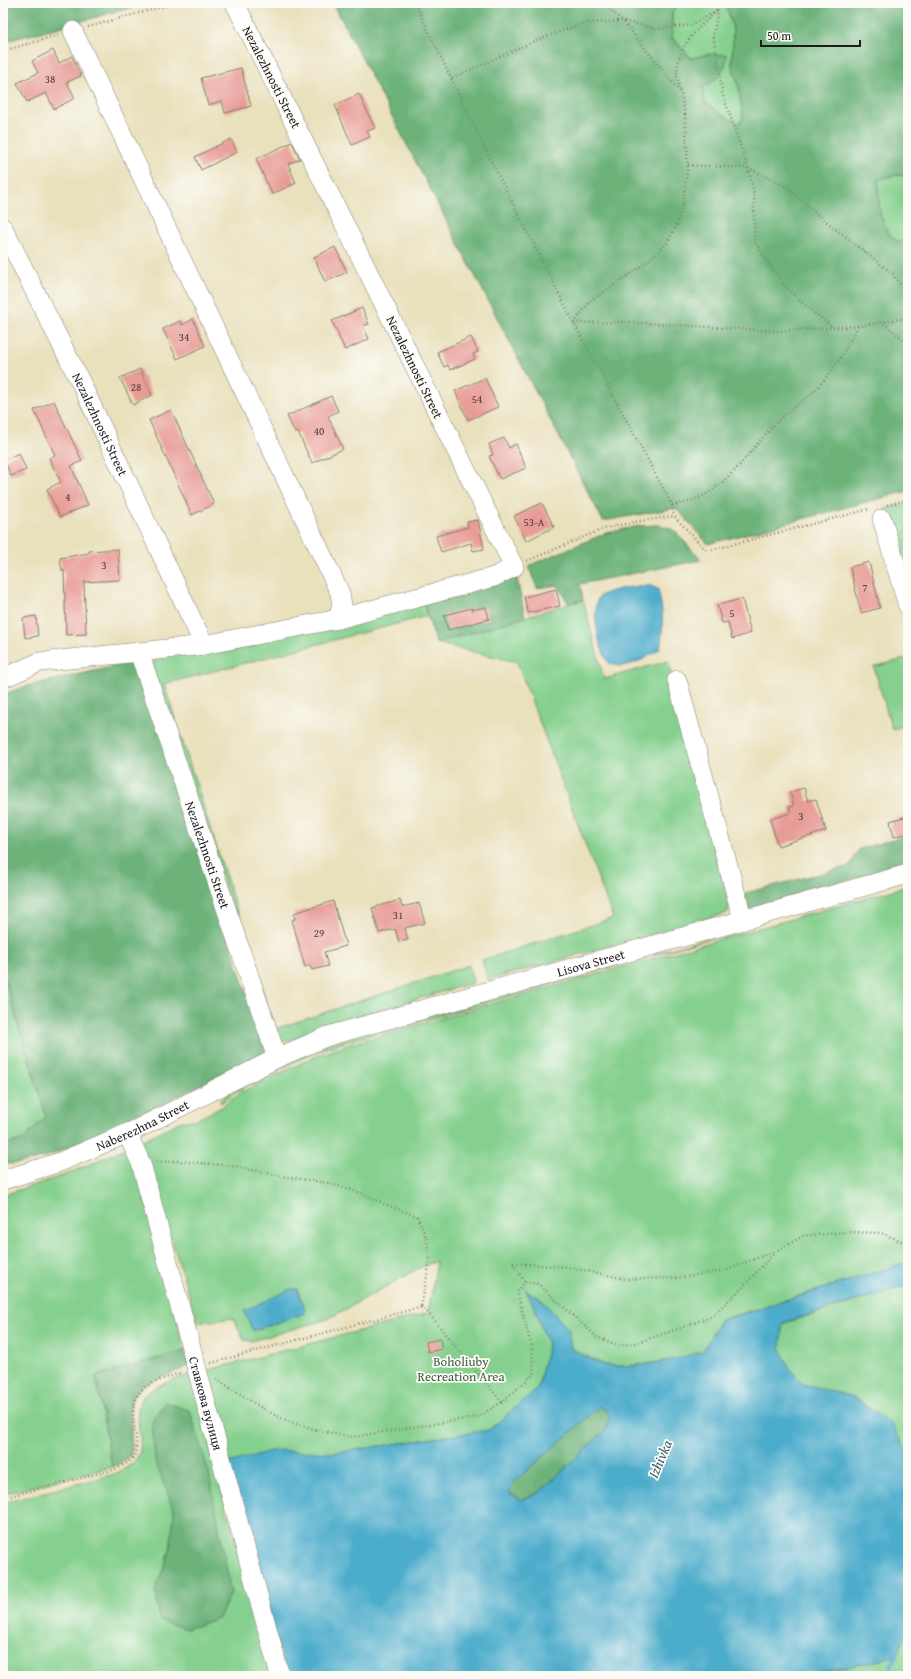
<svg xmlns="http://www.w3.org/2000/svg" width="911" height="1679" viewBox="0 0 911 1679" font-family="'Gentium Book Plus',serif">
<style>
.green{fill:#85d08e;stroke:#507655}
.forest{fill:#6cb279;stroke:#44674a}
.water{fill:#4caccb;stroke:#346474;fill-rule:evenodd}
.lines{fill:none;stroke-linecap:round;stroke-linejoin:round}
.stream{stroke:#4caccb;stroke-width:4}
.building{fill:#e89c97}
.minor-casing{stroke:#827e6c;stroke-width:20}
.path{stroke:#827e6c;stroke-width:2.5;stroke-dasharray:1 3;stroke-linecap:butt}
.minor{stroke:#fff;stroke-width:19}
.labels{text-anchor:middle;stroke-width:3.5;stroke-linejoin:round;paint-order:stroke}
.number-label{font-size:11px;fill:#4f3c3b}
.street-label{font-size:13px;fill:#1c1c1c;stroke:#fdfcf7}
.park-label{font-size:13px;fill:#415b44;stroke:#fdfcf7}
.water-label{font-size:14px;font-style:italic;fill:#325d6b;stroke:#fdfcf7}
</style>
<rect width="100%" height="100%" fill="#fdfcf7"/>
<filter id="ink" filterUnits="userSpaceOnUse"><feTurbulence type="fractalNoise" baseFrequency=".025" numOctaves="2"/><feDisplacementMap in="SourceGraphic" scale="8" xChannelSelector="R" yChannelSelector="G"/><feConvolveMatrix kernelMatrix="1 2 1 2 8 2 1 2 1" color-interpolation-filters="sRGB"/></filter>
<filter id="wash" filterUnits="userSpaceOnUse"><feTurbulence type="fractalNoise" baseFrequency=".012" numOctaves="4" result="noise"/><feDisplacementMap in="SourceGraphic" scale="16" xChannelSelector="R" yChannelSelector="G"/><feGaussianBlur stdDeviation="0.9" result="paint"/><feColorMatrix in="noise" values="0 0 0 0 0 0 0 0 0 0 0 0 0 0 0 0 0 1.4 0 .05"/><feComposite in="paint" operator="in"/></filter>
<g filter="url(#wash)">
<rect width="100%" height="100%" fill="#e9e0bc"/>
<path class="green" d="M 680,3 L 724,3 L 728,11 L 733,29 L 732,65 L 739,88 L 743,120 L 738,123 L 719,113 L 704,101 L 703,87 L 714,81 L 710,54 L 691,58 L 672,37 L 672,13 Z
M 895,175 L 908,176 L 908,238 L 900,243 C 896,240 891,237 888,233 C 878,221 878,194 878,179 Z
M 908,503 L 908,583 L 885,509 Z
M 583,600 L 604,679 L 668,661 L 729,908 L 727,913 L 488,980 L 482,960 L 613,918 L 517,662 L 436,643 Z
M 423,602 L 427,616 L 164,684 L 275,1029 L 469,965 L 473,983 L 337,1022 L 284,1042 L 277,1039 L 151,670 L 157,657 Z
M 908,658 L 908,725 L 892,729 L 874,667 Z
M 908,886 L 908,1262 L 720,1320 L 703,1351 L 675,1360 L 625,1366 L 605,1365 L 571,1349 L 526,1290 L 532,1302 L 548,1344 L 538,1388 L 489,1430 L 333,1453 L 274,1451 L 286,1676 L 205,1371 L 428,1313 L 437,1261 L 423,1266 L 328,1319 L 252,1341 L 244,1340 L 233,1318 L 198,1323 L 145,1156 L 139,1142 L 179,1122 L 198,1119 L 222,1107 L 237,1094 L 316,1056 L 351,1044 Z
M 746,928 L 480,1005 L 339,1044 L 312,1053 L 234,1092 L 221,1103 L 220,1100 L 233,1087 L 320,1046 Z
M 3,974 L 46,1116 L 24,1139 L 3,1145 Z
M 126,1148 L 136,1166 L 185,1351 L 96,1376 L 112,1467 L 3,1494 L 3,1195 L 68,1174 Z
M 908,1285 L 908,1676 L 802,1676 L 848,1668 L 751,1339 L 782,1324 Z
M 191,1374 L 271,1676 L 3,1676 L 3,1503 L 115,1474 C 150,1457 139,1447 138,1413 C 138,1408 139,1402 142,1398 C 151,1386 177,1379 191,1374 Z"/>
<path class="forest" d="M 3,3 L 149,3 L 3,42 Z
M 333,3 L 680,3 L 672,13 L 672,38 L 691,58 L 710,54 L 727,55 C 724,74 721,77 703,87 L 704,101 L 719,113 L 738,123 L 743,120 L 739,88 L 732,65 L 733,29 L 728,11 L 724,3 L 908,3 L 908,176 L 895,175 L 878,180 L 880,213 L 887,232 L 900,243 L 908,238 L 908,491 L 708,544 L 676,508 L 603,521 Z
M 657,525 L 673,529 L 701,560 L 580,584 L 583,600 L 568,603 L 558,585 L 537,588 L 528,566 L 606,533 L 639,526 Z
M 516,574 L 525,617 L 436,643 L 423,602 Z
M 139,661 L 265,1051 L 260,1055 C 205,1082 150,1112 93,1137 C 65,1149 34,1165 3,1164 L 3,1145 L 24,1139 L 46,1116 L 3,974 L 3,694 L 27,686 Z
M 908,835 L 908,863 L 749,909 L 745,893 L 850,866 L 859,849 Z
M 185,1351 L 189,1366 L 143,1385 L 133,1395 L 130,1407 L 132,1448 L 130,1456 L 125,1461 L 112,1467 L 96,1376 Z
M 165,1402 L 190,1411 L 209,1473 L 231,1593 L 219,1618 L 187,1629 L 160,1621 L 155,1590 L 170,1552 L 174,1511 L 155,1460 L 152,1422 Z
M 600,1405 L 610,1415 L 606,1430 L 540,1492 L 521,1500 L 509,1492 L 513,1483 Z"/>
<path class="water" d="M 648,585 L 658,589 C 663,609 664,628 660,649 C 647,657 627,671 611,664 C 600,659 589,604 600,596 C 611,589 636,586 648,585 Z
M 908,1262 L 908,1285 L 783,1323 L 780,1347 L 789,1368 L 803,1384 L 854,1397 L 892,1425 L 908,1455 L 908,1632 L 896,1657 L 802,1676 L 286,1676 L 228,1463 L 274,1450 L 333,1453 L 489,1430 L 538,1388 L 548,1344 L 532,1302 L 525,1289 L 542,1300 L 569,1330 L 571,1349 C 582,1354 594,1362 605,1365 C 631,1371 678,1359 703,1351 L 720,1321 ZM 600,1406 L 610,1415 L 606,1430 L 540,1492 L 521,1500 L 509,1492 L 513,1483 Z
M 291,1289 L 297,1289 L 304,1305 L 305,1313 L 253,1331 L 244,1311 Z"/>
<g class="lines">
<path class="stream" d="M 887,1676 L 896,1657"/>
</g>
<g id="blocks">
<path class="building" d="M 53,50 L 59,63 L 72,56 L 81,76 L 67,82 L 75,98 L 54,109 L 46,93 L 27,102 L 17,83 L 38,73 L 32,61 Z
M 241,68 L 251,106 L 225,113 L 222,101 L 208,105 L 201,78 Z
M 359,94 L 375,128 L 367,131 L 370,137 L 352,145 L 335,105 Z
M 231,139 L 237,152 L 201,170 L 195,157 Z
M 292,142 L 300,159 L 288,164 L 296,183 L 272,194 L 256,159 Z
M 335,247 L 347,272 L 325,282 L 314,257 Z
M 362,308 L 369,324 L 363,326 L 369,339 L 345,350 L 332,321 Z
M 193,319 L 205,346 L 177,359 L 163,329 L 180,321 L 182,325 Z
M 471,337 L 478,352 L 473,354 L 475,359 L 450,370 L 448,365 L 444,367 L 437,352 Z
M 140,369 L 152,395 L 133,405 L 120,378 Z
M 485,378 L 498,407 L 468,420 L 455,391 Z
M 331,396 L 338,411 L 328,416 L 343,449 L 312,463 L 298,432 L 295,433 L 287,416 Z
M 54,401 L 82,461 L 71,466 L 88,505 L 60,517 L 47,489 L 61,482 L 49,458 L 55,455 L 34,410 Z
M 171,410 L 214,504 L 192,515 L 149,420 Z
M 504,438 L 509,448 L 516,444 L 526,468 L 500,479 L 489,456 L 493,455 L 489,444 Z
M 19,453 L 26,470 L 11,476 L 4,460 Z
M 542,503 L 554,527 L 526,541 L 514,516 Z
M 478,520 L 484,549 L 473,551 L 471,543 L 441,552 L 436,536 L 468,527 L 467,522 Z
M 118,549 L 120,580 L 84,582 L 86,634 L 66,635 L 64,570 L 62,571 L 60,558 L 89,553 L 89,551 Z
M 869,562 L 880,608 L 861,613 L 850,567 Z
M 556,589 L 560,606 L 528,613 L 524,597 Z
M 742,599 L 751,633 L 732,639 L 728,622 L 722,623 L 717,605 Z
M 486,607 L 489,619 L 448,630 L 444,615 L 472,608 L 472,610 Z
M 36,616 L 38,636 L 25,638 L 23,618 Z
M 804,788 L 808,801 L 816,799 L 826,831 L 778,846 L 770,819 L 791,813 L 789,807 L 794,806 L 790,792 Z
M 908,816 L 908,833 L 894,837 L 890,821 Z
M 400,900 L 402,907 L 419,903 L 425,923 L 405,928 L 408,940 L 399,942 L 395,929 L 379,933 L 372,908 Z
M 333,901 L 346,946 L 324,952 L 328,966 L 312,970 L 310,965 L 305,967 L 292,920 L 295,919 L 294,913 Z
M 440,1339 L 442,1349 L 428,1352 L 426,1342 Z"/>
</g>
</g>
<g filter="url(#ink)">
<use href="#blocks" fill-opacity="0" stroke="#827e6c" stroke-width="1"/>
<g class="lines">
<g class="minor-casing">
<g id="minor">
<path d="M 73,31 L 340,593 L 342,605 L 338,619"/>
<path id="s1" d="M 3,228 L 81,383 L 204,645"/>
<path d="M 882,519 L 908,606"/>
<path d="M 139,652 L 204,645 L 338,619 L 494,577 L 514,567 L 235,3"/>
<path id="s2" d="M 3,678 L 40,662 L 139,652 L 277,1058"/>
<path d="M 677,680 L 743,920"/>
<path id="s3" d="M 127,1133 L 141,1163 L 280,1676"/>
<path id="s4" d="M 3,1180 L 60,1162 L 135,1130 L 277,1058 L 328,1036 L 908,874"/>
</g>
</g>
<path class="path" d="M 415,3 L 484,147 L 574,323 L 672,505 L 674,516
M 603,3 L 623,21 L 658,29 L 691,25 L 718,10 C 701,26 678,44 677,70 C 676,77 679,85 680,92
M 723,3 L 718,10 L 713,37 L 719,67 L 722,92 L 748,168 L 787,187 L 818,215 L 893,274 L 908,296
M 88,27 L 176,3
M 3,51 L 58,35
M 452,78 L 537,40 L 584,23 L 623,21 L 681,93 L 685,115 L 688,165 L 683,203 L 677,224 L 667,243 L 643,265 L 619,282 L 591,300 L 574,323 L 627,322 L 776,331 L 858,326 L 908,318
M 688,165 L 748,168 L 754,193 L 754,220 L 755,242 L 766,260 L 786,287 L 800,301 L 832,327
M 880,322 L 891,329 L 908,343
M 672,505 C 721,500 743,458 774,425 C 787,411 805,401 818,387 C 834,369 847,348 858,326
M 887,505 L 908,499
M 527,561 L 603,529 L 634,522 L 674,516 L 707,551 L 870,509
M 157,1162 L 178,1161 L 234,1166 L 286,1177 L 328,1183 L 361,1193 L 389,1206 L 417,1216 L 426,1237 L 430,1260 L 421,1307
M 513,1263 L 567,1267 L 626,1279 L 677,1278 L 727,1270 L 775,1251
M 513,1264 L 525,1282
M 421,1307 L 428,1313 L 502,1402 L 534,1374 L 532,1348 L 517,1292 L 525,1282 L 538,1284 L 597,1337 L 619,1346 L 639,1342 L 686,1326 L 712,1316 L 742,1288 L 776,1251 L 803,1236 L 848,1232 L 881,1233 L 908,1244
M 211,1363 L 421,1307
M 216,1379 L 265,1410 L 290,1422 L 321,1431 L 352,1437 L 478,1417 L 502,1402
M 3,1498 L 113,1470 C 119,1467 127,1464 132,1459 C 146,1443 120,1408 144,1388 C 154,1381 170,1377 182,1372"/>
<use href="#minor" class="minor"/>
</g>
</g>
<g class="labels">
<g class="number-label">
<text x="50" y="83">38</text>
<text x="184" y="341">34</text>
<text x="136" y="391">28</text>
<text x="477" y="403">54</text>
<text x="319" y="435">40</text>
<text x="68" y="501">4</text>
<text x="534" y="526">53-А</text>
<text x="104" y="569">3</text>
<text x="865" y="591">7</text>
<text x="732" y="617">5</text>
<text x="801" y="820">3</text>
<text x="398" y="919">31</text>
<text x="319" y="937">29</text>
</g>
<g class="street-label">
<text transform="translate(272 77) rotate(63)" y="5">Nezalezhnosti Street</text>
<text transform="translate(415 367) rotate(64)" y="5">Nezalezhnosti Street</text>
<text dy="5" stroke="none"><textPath href="#s1" startOffset="219">Nezalezhnosti Street</textPath></text>
<text dy="5" stroke="none"><textPath href="#s2" startOffset="354">Nezalezhnosti Street</textPath></text>
<text dy="5" stroke="none"><textPath href="#s4" startOffset="629">Lisova Street</textPath></text>
<text dy="5" stroke="none"><textPath href="#s4" startOffset="150">Naberezhna Street</textPath></text>
<text dy="5" stroke="none"><textPath href="#s3" startOffset="282">Ставкова вулиця</textPath></text>
</g>
<g class="park-label">
<text x="461" y="1366">Boholiuby<tspan x="461" dy="15">Recreation Area</tspan></text>
</g>
<g class="water-label">
<text transform="translate(660 1459) rotate(-67)" y="5">Izhivka</text>
</g>
</g>
<rect width="911" height="1679" fill="none" stroke="#fdfcf7" stroke-width="16"/>
<path d="M761 40v6h99v-6" fill="none" stroke="#1c1c1c" stroke-width="2"/>
<text x="767" y="40" font-size="12" fill="#1c1c1c" stroke="#fdfcf7" stroke-width="3" paint-order="stroke">50 m</text>
</svg>
